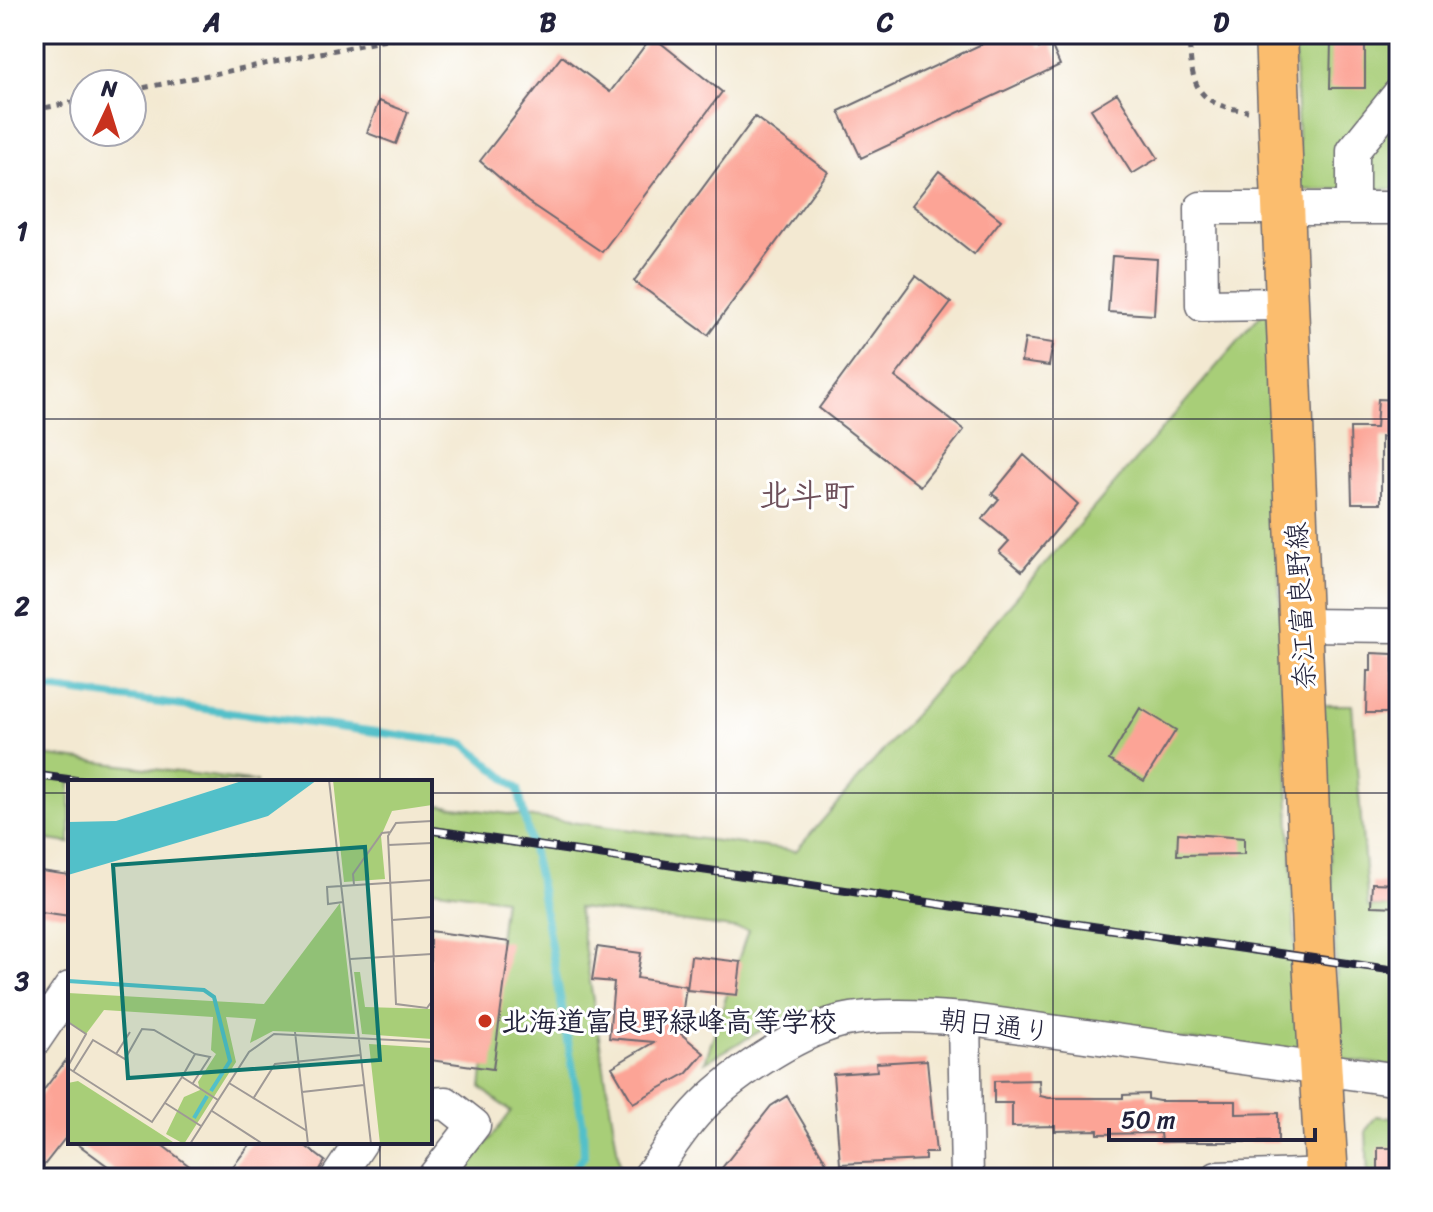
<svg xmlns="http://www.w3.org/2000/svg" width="1433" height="1212" viewBox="0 0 1433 1212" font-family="Sriracha,'Klee One',sans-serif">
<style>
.green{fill:#a8ce78;stroke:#65785a;stroke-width:2}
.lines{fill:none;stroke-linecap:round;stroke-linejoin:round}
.stream{stroke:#52c0c9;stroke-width:8}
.building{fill:#fca496}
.minor-casing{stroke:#6b6870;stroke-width:35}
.major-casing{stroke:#6b6870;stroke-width:45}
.path{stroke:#6b6870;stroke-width:5;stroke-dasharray:6 6;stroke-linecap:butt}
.minor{stroke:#fff;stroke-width:32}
.major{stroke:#fbbd6e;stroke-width:42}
.rail-casing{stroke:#22223b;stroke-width:9}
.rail{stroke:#fff;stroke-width:6;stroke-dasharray:18;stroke-linecap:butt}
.grid{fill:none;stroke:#22223b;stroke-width:2;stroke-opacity:0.55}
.poi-dot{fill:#c8321e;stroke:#fff;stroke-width:3}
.labels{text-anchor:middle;stroke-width:6;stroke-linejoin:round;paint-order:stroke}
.street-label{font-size:28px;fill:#22223b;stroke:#fff}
.poi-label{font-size:28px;font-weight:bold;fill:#22223b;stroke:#fff;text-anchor:start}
.quarter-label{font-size:32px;font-weight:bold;fill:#6e505b;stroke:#fff}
.inset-river{fill:none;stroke:#52c0c9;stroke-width:4}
.inset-road{fill:none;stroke:#9f9996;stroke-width:2}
.view{fill:#0f766e;fill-opacity:0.15;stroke:#0f766e;stroke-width:4}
.inset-edge{fill:none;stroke:#22223b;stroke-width:4}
.neatline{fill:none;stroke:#22223b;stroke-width:3}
.grid-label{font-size:26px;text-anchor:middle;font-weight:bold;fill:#22223b}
</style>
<rect width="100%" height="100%" fill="#fff"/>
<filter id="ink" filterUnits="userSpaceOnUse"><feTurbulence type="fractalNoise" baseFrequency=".0125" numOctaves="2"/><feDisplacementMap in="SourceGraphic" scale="16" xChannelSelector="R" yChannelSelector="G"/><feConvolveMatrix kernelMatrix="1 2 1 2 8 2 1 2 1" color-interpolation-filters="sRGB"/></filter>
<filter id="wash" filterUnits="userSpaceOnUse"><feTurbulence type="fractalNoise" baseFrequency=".006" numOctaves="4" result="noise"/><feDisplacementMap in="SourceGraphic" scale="32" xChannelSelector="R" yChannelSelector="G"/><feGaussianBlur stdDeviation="1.8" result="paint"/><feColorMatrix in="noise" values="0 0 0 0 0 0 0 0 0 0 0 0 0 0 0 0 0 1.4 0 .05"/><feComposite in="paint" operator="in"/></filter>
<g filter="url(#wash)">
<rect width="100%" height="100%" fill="#f3e9d2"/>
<path class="green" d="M 1294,34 L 1399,34 L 1399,189 L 1300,190 Z
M 1267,308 L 1300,1055 L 937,1006 L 837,1005 L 766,1028 L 705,1062 L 748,930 L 578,908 L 620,1166 L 611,1178 L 460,1178 L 511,1112 L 481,1088 L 504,899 L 430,889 L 430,804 L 796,851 Z
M 1322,705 L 1352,705 L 1368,907 L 1399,906 L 1399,1067 L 1341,1059 Z
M 34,754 L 257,782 L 70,782 L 70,843 L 34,838 Z
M 1376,1116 L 1399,1119 L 1399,1178 L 1368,1178 L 1366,1131 Z"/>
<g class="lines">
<path class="stream" d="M 34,686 L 465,744 L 518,789 L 539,879 L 583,1125 L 584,1156 L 567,1178"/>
</g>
<g id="blocks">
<path class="building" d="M 1003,34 L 1033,34 L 1039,48 L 1050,42 L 1060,65 L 861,158 L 839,111 Z
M 652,36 L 722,92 L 602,252 L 528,202 L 480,161 L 562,56 L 610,92 Z
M 1331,40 L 1365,41 L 1365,88 L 1330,88 Z
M 1117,93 L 1158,158 L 1132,174 L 1091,109 Z
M 379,101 L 408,112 L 396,144 L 367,133 Z
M 755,117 L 828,172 L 708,335 L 634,281 Z
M 939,171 L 1001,220 L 974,254 L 912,205 Z
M 1112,256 L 1157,259 L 1154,315 L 1108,312 Z
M 916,276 L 951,303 L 895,377 L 964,430 L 920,486 L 819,408 Z
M 1025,339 L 1053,343 L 1049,366 L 1021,362 Z
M 1378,399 L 1399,400 L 1399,438 L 1381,437 L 1381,503 L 1352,503 L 1350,428 L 1376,428 Z
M 1024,455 L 1078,504 L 1022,571 L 999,552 L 1009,541 L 982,519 L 999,499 L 992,494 Z
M 1371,653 L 1393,654 L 1393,673 L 1399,674 L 1399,713 L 1366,713 L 1367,671 L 1371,671 Z
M 1140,708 L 1176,730 L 1144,781 L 1109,760 Z
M 1178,833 L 1244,838 L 1244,854 L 1177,855 Z
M 34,870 L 70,875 L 70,916 L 34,911 Z
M 1372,883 L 1399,884 L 1399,907 L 1371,906 Z
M 430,931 L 510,942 L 493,1069 L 430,1060 Z
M 597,947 L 641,953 L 637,978 L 686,986 L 680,1033 L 704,1053 L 687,1073 L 633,1103 L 612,1067 L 654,1042 L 609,1038 L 614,982 L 592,980 Z
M 691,956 L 741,962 L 737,995 L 687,990 Z
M 70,1055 L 70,1132 L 34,1178 L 34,1103 Z
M 927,1060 L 936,1153 L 925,1153 L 925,1160 L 840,1164 L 833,1074 L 877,1071 L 876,1063 Z
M 1039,1080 L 1040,1096 L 1049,1098 L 1123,1098 L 1123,1095 L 1148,1094 L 1148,1099 L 1159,1101 L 1236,1101 L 1236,1114 L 1278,1113 L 1278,1142 L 1161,1142 L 1160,1133 L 1098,1134 L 1098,1130 L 1055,1131 L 1055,1126 L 1012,1127 L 1012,1103 L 994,1103 L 994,1081 Z
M 787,1096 L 828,1165 L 814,1166 L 804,1178 L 714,1178 L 771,1106 Z
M 75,1142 L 158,1142 L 205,1178 L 124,1178 Z
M 252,1142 L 300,1142 L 325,1161 L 315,1178 L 224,1178 Z
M 1378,1148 L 1399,1148 L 1399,1174 L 1378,1175 Z"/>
</g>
</g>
<g filter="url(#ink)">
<use href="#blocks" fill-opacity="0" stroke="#6b6870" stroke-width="2"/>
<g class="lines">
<g class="minor-casing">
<path id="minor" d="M 1353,208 L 1353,151 L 1399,94
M 1286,304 L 1202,305 L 1201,208 L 1399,208
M 1301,625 L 1399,626
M 964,1019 L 967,1178
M 34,1041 L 70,988
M 430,1104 L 446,1103 L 474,1125 L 433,1178
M 337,1178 L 361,1142
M 648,1178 C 664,1157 678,1133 696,1113 C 727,1078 795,1033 841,1021 C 876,1013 928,1016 964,1019 L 1399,1080
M 1217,1178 L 1327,1174"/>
</g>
<g class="major-casing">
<path id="major" d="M 1276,34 L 1314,959 L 1327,1178"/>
</g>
<path class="path" d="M 1189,34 C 1191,84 1194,105 1248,111
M 132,90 L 417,34
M 34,110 L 84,100"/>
<use href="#minor" class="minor"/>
<use href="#major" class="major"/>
<g class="rail-casing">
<path id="rail" d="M 34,775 L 87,782
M 430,830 L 1399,971"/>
</g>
<use href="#rail" class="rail"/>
</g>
</g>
<path class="grid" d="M 380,34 L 380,782M 716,34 L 716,1178M 1053,34 L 1053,1178M 34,419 L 1399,419M 34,793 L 70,793M 430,793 L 1399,793M 380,1142 L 380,1178"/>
<circle class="poi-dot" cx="485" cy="1021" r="8"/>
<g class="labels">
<g class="street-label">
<text transform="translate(1300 606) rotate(-93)" y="10">奈江富良野線</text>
<text transform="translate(995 1025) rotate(7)" y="10">朝日通り</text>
</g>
<g class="poi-label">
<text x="501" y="1031">北海道富良野緑峰高等学校</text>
</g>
<g class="quarter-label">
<text x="807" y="506">北斗町</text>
</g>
</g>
<g transform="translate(68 780)">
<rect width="364" height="364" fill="#f3e9d2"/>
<path d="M 265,0 L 364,0 L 364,25 L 324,31 L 313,56 L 317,99 L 276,102 ZM 272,123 L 287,254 L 205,251 L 182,263 L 188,239 L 158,237 L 168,282 L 116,364 L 98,354 L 116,317 L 132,310 L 130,302 L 148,274 L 143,270 L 145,237 L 36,230 L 18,254 L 0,242 L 0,213 L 196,224 ZM 286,192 L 292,192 L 297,227 L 364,229 L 364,259 L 294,254 ZM 301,264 L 364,268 L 364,364 L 312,364 ZM 10,301 L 88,351 L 108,364 L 0,364 L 0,303 Z" fill="#a8ce78"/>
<path d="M 177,0 L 249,0 L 200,36 L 0,95 L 0,42 L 48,41 Z" fill="#52c0c9"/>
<path class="inset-river" d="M 0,201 L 136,210 L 146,217 L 162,281 L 143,311M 126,338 L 139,316"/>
<path class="inset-road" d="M 261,0 L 303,364M 364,41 L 328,43 L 320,56 L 328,224 L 359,228 L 364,221M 320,65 L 364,63M 286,105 L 285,94 L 314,53 L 323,52M 275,122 L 260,124 L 259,107 L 364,100M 324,140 L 364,137M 282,179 L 364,174M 0,242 L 18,254 L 0,286M 227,252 L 240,364M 48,274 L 62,252M 0,288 L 84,342 L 114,297M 5,292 L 25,260 L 57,279 L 74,249 L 86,250 L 127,274 L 114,297 L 150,320M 125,303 L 142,277 L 127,274M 161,303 L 239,351M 234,312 L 296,305M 185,319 L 207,284 L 293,275M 97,323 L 133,346M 144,331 L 195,364M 122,364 L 181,272 L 206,254 L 364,262"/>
<path class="view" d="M 297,67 L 312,280 L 60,298 L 45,85 Z"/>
<rect width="364" height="364" class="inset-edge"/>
</g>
<rect width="1433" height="1212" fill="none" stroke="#fff" stroke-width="88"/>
<g transform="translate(108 108) rotate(4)"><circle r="38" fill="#ffffff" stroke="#a7a7b1" stroke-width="2"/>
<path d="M0-6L14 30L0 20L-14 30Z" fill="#c8321e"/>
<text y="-12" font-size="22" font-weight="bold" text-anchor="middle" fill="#22223b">N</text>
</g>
<path d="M1109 1128v12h206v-12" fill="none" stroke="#22223b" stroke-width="4"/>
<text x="1121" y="1128" font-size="24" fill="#22223b" stroke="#ffffff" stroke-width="6" paint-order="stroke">50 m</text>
<rect x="44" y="44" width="1345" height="1124" class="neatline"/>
<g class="grid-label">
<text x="212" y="31">A</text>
<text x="548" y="31">B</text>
<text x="885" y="31">C</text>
<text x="1221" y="31">D</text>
<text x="22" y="240">1</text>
<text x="22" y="615">2</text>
<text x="22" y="990">3</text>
</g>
</svg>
